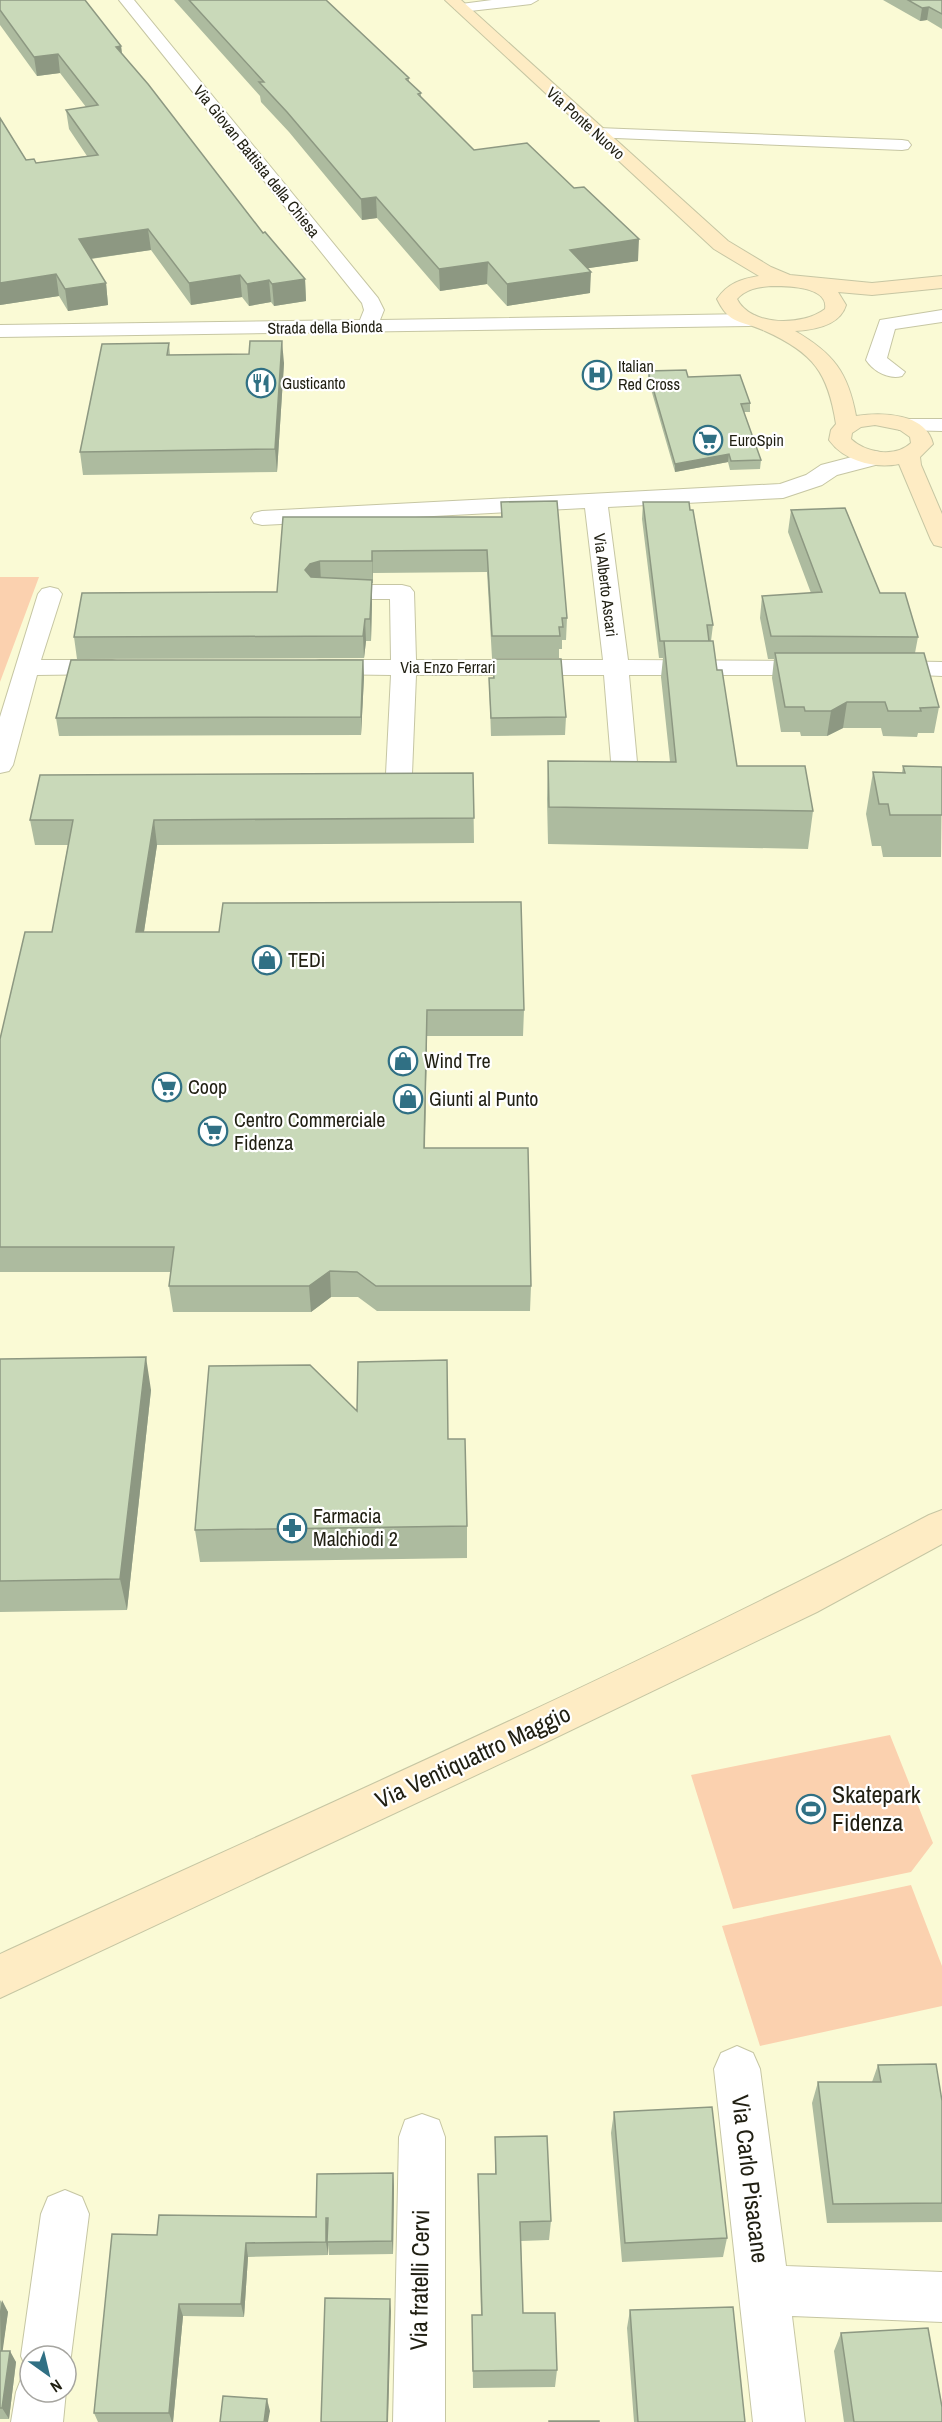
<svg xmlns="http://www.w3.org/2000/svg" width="942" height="2422" viewBox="0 0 942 2422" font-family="'Archivo Narrow',sans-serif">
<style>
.green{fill:#fbd1af}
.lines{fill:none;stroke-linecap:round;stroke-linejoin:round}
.street-casing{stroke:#c6c6a3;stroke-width:2}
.secondary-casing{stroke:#c6c6a3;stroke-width:2}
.street{fill:#fff;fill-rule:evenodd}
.secondary{fill:#feecc4;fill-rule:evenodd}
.wall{fill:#adbb9f}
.shaded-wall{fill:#8d9882}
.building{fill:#c9d9b9;stroke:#8d9882;stroke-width:1.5}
.labels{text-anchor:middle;stroke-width:4.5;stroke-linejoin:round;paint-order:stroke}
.far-street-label{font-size:16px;fill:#201f12;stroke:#fff}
.far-poi-label{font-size:16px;fill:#201f12;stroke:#fff;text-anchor:start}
.poi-label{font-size:20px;fill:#201f12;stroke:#fff;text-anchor:start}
.near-street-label{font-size:24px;fill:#201f12;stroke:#fff}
.near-poi-label{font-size:24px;fill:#201f12;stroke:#fff;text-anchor:start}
</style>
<rect width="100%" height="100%" fill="#fafad5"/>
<path class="green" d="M 0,577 L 39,577 L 0,682 Z
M 890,1735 L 933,1843 L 911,1872 L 733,1909 L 691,1775 Z
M 911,1885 L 942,1966 L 942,2006 L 760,2046 L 722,1926 Z"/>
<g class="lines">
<g class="street-casing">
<path id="street" d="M 119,0 L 134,0 L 378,298 L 384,310 L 380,320 L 749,314 L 756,316 L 759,320 L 756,324 L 749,326 L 0,337 L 0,325 L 360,320 L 364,310 L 362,303 Z
M 492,0 L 538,0 L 531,4 L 461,12 L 454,8 L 461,4 Z
M 598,128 L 902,140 L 908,141 L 911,145 L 908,149 L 902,150 L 592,137 L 590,133 Z
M 942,310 L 942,322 L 895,329 L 887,358 L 905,372 L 902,376 C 889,380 873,371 866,360 L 880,320 Z
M 907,419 L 942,419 L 942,431 L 899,430 L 896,425 L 899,420 Z
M 875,451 L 883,453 L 886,458 L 883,463 L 837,475 L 822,485 L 783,498 L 608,507 L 628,660 L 817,661 L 826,663 L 829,668 L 826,673 L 817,675 L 629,675 L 638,773 L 634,779 L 625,781 L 616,779 L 612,773 L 604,675 L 416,675 L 412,774 L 408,780 L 399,782 L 390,780 L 386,774 L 391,675 L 320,674 L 311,672 L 308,667 L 311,662 L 320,660 L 391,660 L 390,599 L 326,599 L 318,597 L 314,592 L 318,587 L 326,585 L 402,585 L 410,587 L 414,592 L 416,660 L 603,660 L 585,508 L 262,525 L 254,523 L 251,518 L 254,513 L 262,511 L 780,484 L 806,475 L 821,465 Z
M 50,587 L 58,589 L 62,594 L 41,660 L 112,660 L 121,662 L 124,667 L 121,672 L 112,674 L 37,675 L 13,765 L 9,771 L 0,773 L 0,717 L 38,594 L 42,589 Z
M 884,661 L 942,662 L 942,676 L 875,673 L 872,668 L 875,663 Z
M 737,2046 L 753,2053 L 760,2069 L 786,2266 L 942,2272 L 942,2322 L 792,2316 L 805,2422 L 753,2422 L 714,2069 L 721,2053 Z
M 422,2114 L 439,2120 L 445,2137 L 445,2422 L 393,2422 L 399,2137 L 405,2120 Z
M 65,2190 L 82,2197 L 89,2214 L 71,2356 L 66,2368 L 66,2356 L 30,2356 L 30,2392 L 66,2391 L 63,2422 L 11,2422 L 16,2392 L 23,2374 L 28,2372 L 21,2356 L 41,2214 L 48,2197 Z"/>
</g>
<g class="secondary-casing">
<path id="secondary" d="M 445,0 L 461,0 L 728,241 L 771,267 L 790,275 L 872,283 L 942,276 L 942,288 L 872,295 L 838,292 L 846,305 C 840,326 813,330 795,331 C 833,353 848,372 856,416 C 882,412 926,413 933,444 L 920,457 L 921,465 L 942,514 L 942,547 L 934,545 L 931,540 L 899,464 C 875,469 844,461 829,440 L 831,430 L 836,424 C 828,373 814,353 765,331 C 742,320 730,326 717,299 C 728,283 741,279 759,276 L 714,249 ZM 771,286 C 786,286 829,286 825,309 C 803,326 751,327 737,299 C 746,289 758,287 771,286 ZM 875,425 L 900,430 L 910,437 L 911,443 C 895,458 866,453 851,439 L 852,433 L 861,427 Z
M 942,1510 L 942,1544 L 817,1612 L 534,1748 L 0,1998 L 0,1954 C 311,1811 626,1674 929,1515 Z"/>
</g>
<use href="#street" class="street"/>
<use href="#secondary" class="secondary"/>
</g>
<path class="wall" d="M 0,0 L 121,46 L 122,53 L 263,233 L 305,279 L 306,301 L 274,306 L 271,302 L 249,306 L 242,297 L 191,305 L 151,250 L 91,259 L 106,283 L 108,305 L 68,311 L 59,296 L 0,305 L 0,118 L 26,160 L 36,163 L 87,156 L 69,129 L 66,110 L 86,107 L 60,73 L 37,76 L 0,25 Z
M 174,0 L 326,0 L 409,78 L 409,82 L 421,93 L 421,98 L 474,150 L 638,261 L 588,268 L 590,293 L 507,306 L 487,284 L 440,291 L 377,218 L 362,220 L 289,132 L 261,102 L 260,96 Z
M 883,0 L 942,0 L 942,29 L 927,20 L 920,21 Z
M 169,343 L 170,355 L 284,363 L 277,472 L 83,475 L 80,452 Z
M 648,371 L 688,377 L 750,403 L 750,412 L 744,412 L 761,460 L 760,469 L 730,470 L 728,462 L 675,472 L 648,379 Z
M 501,502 L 567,618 L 566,640 L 562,640 L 562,649 L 559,649 L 559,658 L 492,658 L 487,572 L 373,573 L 373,583 L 372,583 L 372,601 L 371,641 L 366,641 L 364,658 L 77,659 L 74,637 L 277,592 L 283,517 L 501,517 Z
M 643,502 L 713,625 L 711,641 L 737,766 L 813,811 L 808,849 L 548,844 L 547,799 L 548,761 L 670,762 L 661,677 L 663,658 L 659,658 L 642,519 Z
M 791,510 L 880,593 L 918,637 L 915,653 L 939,707 L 934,733 L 918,733 L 917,737 L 883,736 L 881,728 L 843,728 L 827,736 L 801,736 L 800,732 L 781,732 L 772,678 L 774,659 L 768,659 L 760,618 L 762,596 L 811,593 L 788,532 Z
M 493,659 L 566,717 L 565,735 L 491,736 L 489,678 L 493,678 Z
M 363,660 L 364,677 L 361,735 L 59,736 L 56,718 Z
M 903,766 L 942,767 L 941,857 L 883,857 L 881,846 L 872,846 L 866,814 L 873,772 L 902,773 Z
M 473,773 L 474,843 L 157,845 L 144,932 L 524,1010 L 523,1036 L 427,1036 L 425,1148 L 531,1286 L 530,1311 L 377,1311 L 358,1297 L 331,1297 L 311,1312 L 173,1312 L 169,1286 L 171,1272 L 0,1272 L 0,1039 L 52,932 L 68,845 L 35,845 L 30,820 Z
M 0,1359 L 151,1390 L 127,1610 L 0,1612 Z
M 357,1411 L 448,1439 L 467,1526 L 467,1558 L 200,1562 L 195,1530 Z
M 878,2065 L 942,2101 L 942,2222 L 827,2223 L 812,2103 L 818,2082 L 872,2082 Z
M 614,2112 L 727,2238 L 723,2257 L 622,2262 L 611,2133 Z
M 495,2137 L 551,2221 L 549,2240 L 521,2241 L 523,2313 L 557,2370 L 555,2387 L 473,2388 L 472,2315 L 481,2315 L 478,2174 L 495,2174 Z
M 393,2173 L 394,2187 L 393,2254 L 329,2255 L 328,2245 L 328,2255 L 248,2257 L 244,2317 L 183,2316 L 173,2422 L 98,2422 L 94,2413 L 157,2235 L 316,2217 Z
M 0,2300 L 8,2312 L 2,2351 L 16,2362 L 9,2419 L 0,2419 Z
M 630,2310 L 745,2422 L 634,2422 L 627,2328 Z
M 841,2333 L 942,2422 L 844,2422 L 834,2351 Z"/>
<path class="shaded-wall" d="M 929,7 L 927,20 L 920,21 L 922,8 Z
M 121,46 L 123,65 L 116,47 Z
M 58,54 L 60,73 L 37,76 L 34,57 Z
M 376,197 L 377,218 L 362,220 L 361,199 Z
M 148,229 L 151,250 L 81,260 L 79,239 Z
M 639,239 L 638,261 L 569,271 L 570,250 Z
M 488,262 L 487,284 L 440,291 L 439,269 Z
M 591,272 L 590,293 L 507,306 L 507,284 Z
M 56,274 L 59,296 L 0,305 L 0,283 Z
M 240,275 L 242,297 L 191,305 L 189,283 Z
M 305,279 L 306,301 L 274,306 L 272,284 Z
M 269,280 L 271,302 L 249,306 L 247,284 Z
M 106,283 L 108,305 L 68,311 L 65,289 Z
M 282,341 L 284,363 L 277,472 L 275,449 Z
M 729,454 L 728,462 L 675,472 L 675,464 Z
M 372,551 L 373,573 L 373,583 L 372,561 Z
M 320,561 L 321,583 L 311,586 L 305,570 L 310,564 Z
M 372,580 L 372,601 L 371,641 L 370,619 Z
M 365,619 L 366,641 L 364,658 L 363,636 Z
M 363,660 L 364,677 L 361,735 L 361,717 Z
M 847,702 L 843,728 L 827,736 L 831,711 Z
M 154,820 L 157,845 L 140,958 L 136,932 Z
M 427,1010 L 427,1036 L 424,1173 L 424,1148 Z
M 330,1271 L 331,1297 L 311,1312 L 309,1286 Z
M 146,1357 L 151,1390 L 127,1610 L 120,1579 Z
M 393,2173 L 394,2187 L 393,2254 L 392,2241 Z
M 326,2218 L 328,2231 L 328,2255 L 326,2242 Z
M 246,2243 L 248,2257 L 244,2317 L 241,2304 Z
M 390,2299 L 391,2311 L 388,2422 L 387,2422 Z
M 2,2300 L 8,2312 L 1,2363 L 0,2311 Z
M 179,2304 L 183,2316 L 173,2422 L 172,2422 L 169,2413 Z
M 10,2351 L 16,2362 L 9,2419 L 2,2408 Z
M 267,2399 L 270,2411 L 268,2422 L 264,2422 Z"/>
<path class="building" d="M 0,0 L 85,0 L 121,46 L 116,47 L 148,84 L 263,233 L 265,232 L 305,279 L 272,284 L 269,280 L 247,284 L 240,275 L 189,283 L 148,229 L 79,239 L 106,283 L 65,289 L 56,274 L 0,283 L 0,118 L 26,160 L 34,159 L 36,163 L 98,155 L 66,110 L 98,105 L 58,54 L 34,57 L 0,10 Z
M 189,0 L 326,0 L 409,78 L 406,79 L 421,93 L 418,94 L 474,150 L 527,143 L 574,188 L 584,187 L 639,239 L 570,250 L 591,272 L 507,284 L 488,262 L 439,269 L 376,197 L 361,199 L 287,112 L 259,82 L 264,82 Z
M 908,0 L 942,0 L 942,14 L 929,7 L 922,8 Z
M 250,341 L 282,341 L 275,449 L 80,452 L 102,344 L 169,343 L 167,355 L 249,354 Z
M 686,370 L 688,377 L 740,375 L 750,403 L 741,404 L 761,460 L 731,461 L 729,454 L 675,464 L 648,371 Z
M 557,501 L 567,618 L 562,618 L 563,627 L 559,627 L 560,636 L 492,636 L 487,550 L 372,551 L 372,561 L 320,561 L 310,564 L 305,570 L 311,577 L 372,580 L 370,619 L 365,619 L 363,636 L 74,637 L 82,593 L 277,592 L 283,517 L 502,517 L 501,502 Z
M 643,502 L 689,502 L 690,510 L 693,510 L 713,625 L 707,625 L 709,641 L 660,641 Z
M 845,508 L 880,593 L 905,593 L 918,637 L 771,636 L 762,596 L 822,592 L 791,510 Z
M 664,641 L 713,641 L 717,670 L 722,670 L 737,766 L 805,766 L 813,811 L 549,807 L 548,761 L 676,762 Z
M 775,653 L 924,653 L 939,707 L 920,708 L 921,711 L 888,711 L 885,702 L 847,702 L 831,711 L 805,711 L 804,707 L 785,707 Z
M 493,659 L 561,659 L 566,717 L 491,718 L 489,678 L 494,678 Z
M 71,660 L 363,660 L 361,717 L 56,718 Z
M 903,766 L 942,767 L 942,815 L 890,815 L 888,804 L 879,804 L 873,772 L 905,773 Z
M 473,773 L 474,818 L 154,820 L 136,932 L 219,932 L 223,903 L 521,902 L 524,1010 L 427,1010 L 424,1148 L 528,1148 L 531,1286 L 376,1286 L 357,1272 L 330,1271 L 309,1286 L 169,1286 L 174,1247 L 0,1247 L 0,1039 L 25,932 L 52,932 L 73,820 L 30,820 L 40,775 Z
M 146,1357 L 120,1579 L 0,1581 L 0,1359 Z
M 447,1360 L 448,1439 L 465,1439 L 467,1526 L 195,1530 L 209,1366 L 310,1365 L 357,1411 L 358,1362 Z
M 936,2064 L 942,2101 L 942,2203 L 833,2204 L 818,2082 L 881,2082 L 878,2065 Z
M 712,2107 L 727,2238 L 625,2243 L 614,2112 Z
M 547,2136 L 551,2221 L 520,2222 L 523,2313 L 555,2313 L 557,2370 L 473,2371 L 472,2315 L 482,2315 L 478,2174 L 496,2174 L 495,2137 Z
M 393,2173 L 392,2241 L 327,2242 L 328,2218 L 326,2218 L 326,2242 L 246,2243 L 241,2304 L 179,2304 L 169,2413 L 94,2413 L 112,2234 L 157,2235 L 159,2215 L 317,2217 L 316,2217 L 317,2174 Z
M 325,2298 L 390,2299 L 387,2422 L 321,2422 Z
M 733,2307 L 745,2422 L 638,2422 L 630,2310 Z
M 928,2328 L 942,2407 L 942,2422 L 854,2422 L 841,2333 Z
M 0,2351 L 10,2351 L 2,2408 L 0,2408 Z
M 223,2396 L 267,2399 L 264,2422 L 220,2422 Z
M 549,2421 L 599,2421 L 599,2422 L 549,2422 Z"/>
<defs>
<g id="hospital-ring" transform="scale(1.5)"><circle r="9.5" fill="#fff" stroke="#307084" stroke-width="1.5"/><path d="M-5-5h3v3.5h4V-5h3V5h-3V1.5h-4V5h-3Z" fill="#307084"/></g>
<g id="restaurant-ring" transform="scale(1.5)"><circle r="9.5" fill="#fff" stroke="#307084" stroke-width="1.5"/><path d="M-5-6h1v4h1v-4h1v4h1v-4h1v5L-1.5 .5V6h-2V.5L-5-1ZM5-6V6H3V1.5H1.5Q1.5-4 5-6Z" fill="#307084"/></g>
<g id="supermarket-ring" transform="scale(1.5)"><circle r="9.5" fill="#fff" stroke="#307084" stroke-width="1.5"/><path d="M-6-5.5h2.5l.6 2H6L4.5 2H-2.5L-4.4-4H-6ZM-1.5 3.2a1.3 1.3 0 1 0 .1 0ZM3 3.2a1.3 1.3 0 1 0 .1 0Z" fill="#307084"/></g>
<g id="shop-ring" transform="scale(1.5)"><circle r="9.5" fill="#fff" stroke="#307084" stroke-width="1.5"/><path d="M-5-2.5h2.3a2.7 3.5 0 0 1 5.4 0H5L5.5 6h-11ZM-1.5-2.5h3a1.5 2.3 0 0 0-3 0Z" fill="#307084"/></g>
<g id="pharmacy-ring" transform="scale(1.5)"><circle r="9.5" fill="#fff" stroke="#307084" stroke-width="1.5"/><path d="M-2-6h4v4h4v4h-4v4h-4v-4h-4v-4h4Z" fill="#307084"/></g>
<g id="stadium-ring" transform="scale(1.5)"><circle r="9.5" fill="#fff" stroke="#307084" stroke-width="1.5"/><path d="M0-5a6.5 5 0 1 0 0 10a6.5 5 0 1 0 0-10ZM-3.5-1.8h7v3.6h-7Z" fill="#307084"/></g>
</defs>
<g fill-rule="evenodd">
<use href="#hospital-ring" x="597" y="375"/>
<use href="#restaurant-ring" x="261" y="383"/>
<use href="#supermarket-ring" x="708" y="440"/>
<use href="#shop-ring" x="267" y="960"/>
<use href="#shop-ring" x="403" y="1061"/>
<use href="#supermarket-ring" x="167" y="1087"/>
<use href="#shop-ring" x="408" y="1099"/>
<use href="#supermarket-ring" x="213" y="1131"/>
<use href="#pharmacy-ring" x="292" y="1528"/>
<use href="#stadium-ring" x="811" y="1809"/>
</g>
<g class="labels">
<g class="far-street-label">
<text transform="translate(586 123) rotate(42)" y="6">Via Ponte Nuovo</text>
<text transform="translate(257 161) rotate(51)" y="6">Via Giovan Battista della Chiesa</text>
<text transform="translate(325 327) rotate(-1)" y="6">Strada della Bionda</text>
<text transform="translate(606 585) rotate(83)" y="6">Via Alberto Ascari</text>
<text x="448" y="673">Via Enzo Ferrari</text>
</g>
<g class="far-poi-label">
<text x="618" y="372">Italian<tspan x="618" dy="18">Red Cross</tspan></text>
<text x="282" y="389">Gusticanto</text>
<text x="729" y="446">EuroSpin</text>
</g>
<g class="poi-label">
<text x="288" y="967">TEDi</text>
<text x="424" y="1068">Wind Tre</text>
<text x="188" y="1094">Coop</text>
<text x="429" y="1106">Giunti al Punto</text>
<text x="234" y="1127">Centro Commerciale<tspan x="234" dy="23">Fidenza</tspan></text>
<text x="313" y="1523">Farmacia<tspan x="313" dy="23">Malchiodi 2</tspan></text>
</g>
<g class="near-street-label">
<text transform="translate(473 1757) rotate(-25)" y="8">Via Ventiquattro Maggio</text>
<text transform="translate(750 2179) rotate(83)" y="8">Via Carlo Pisacane</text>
<text transform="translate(420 2280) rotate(-89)" y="8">Via fratelli Cervi</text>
</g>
<g class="near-poi-label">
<text x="832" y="1803">Skatepark<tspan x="832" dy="28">Fidenza</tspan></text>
</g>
</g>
<g transform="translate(48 2374) rotate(146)"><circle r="28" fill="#ffffff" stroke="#a6a5a0" stroke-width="1.5"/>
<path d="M0-4.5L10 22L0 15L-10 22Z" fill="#307084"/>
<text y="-9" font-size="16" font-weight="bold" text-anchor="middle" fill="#201f12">N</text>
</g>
</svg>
